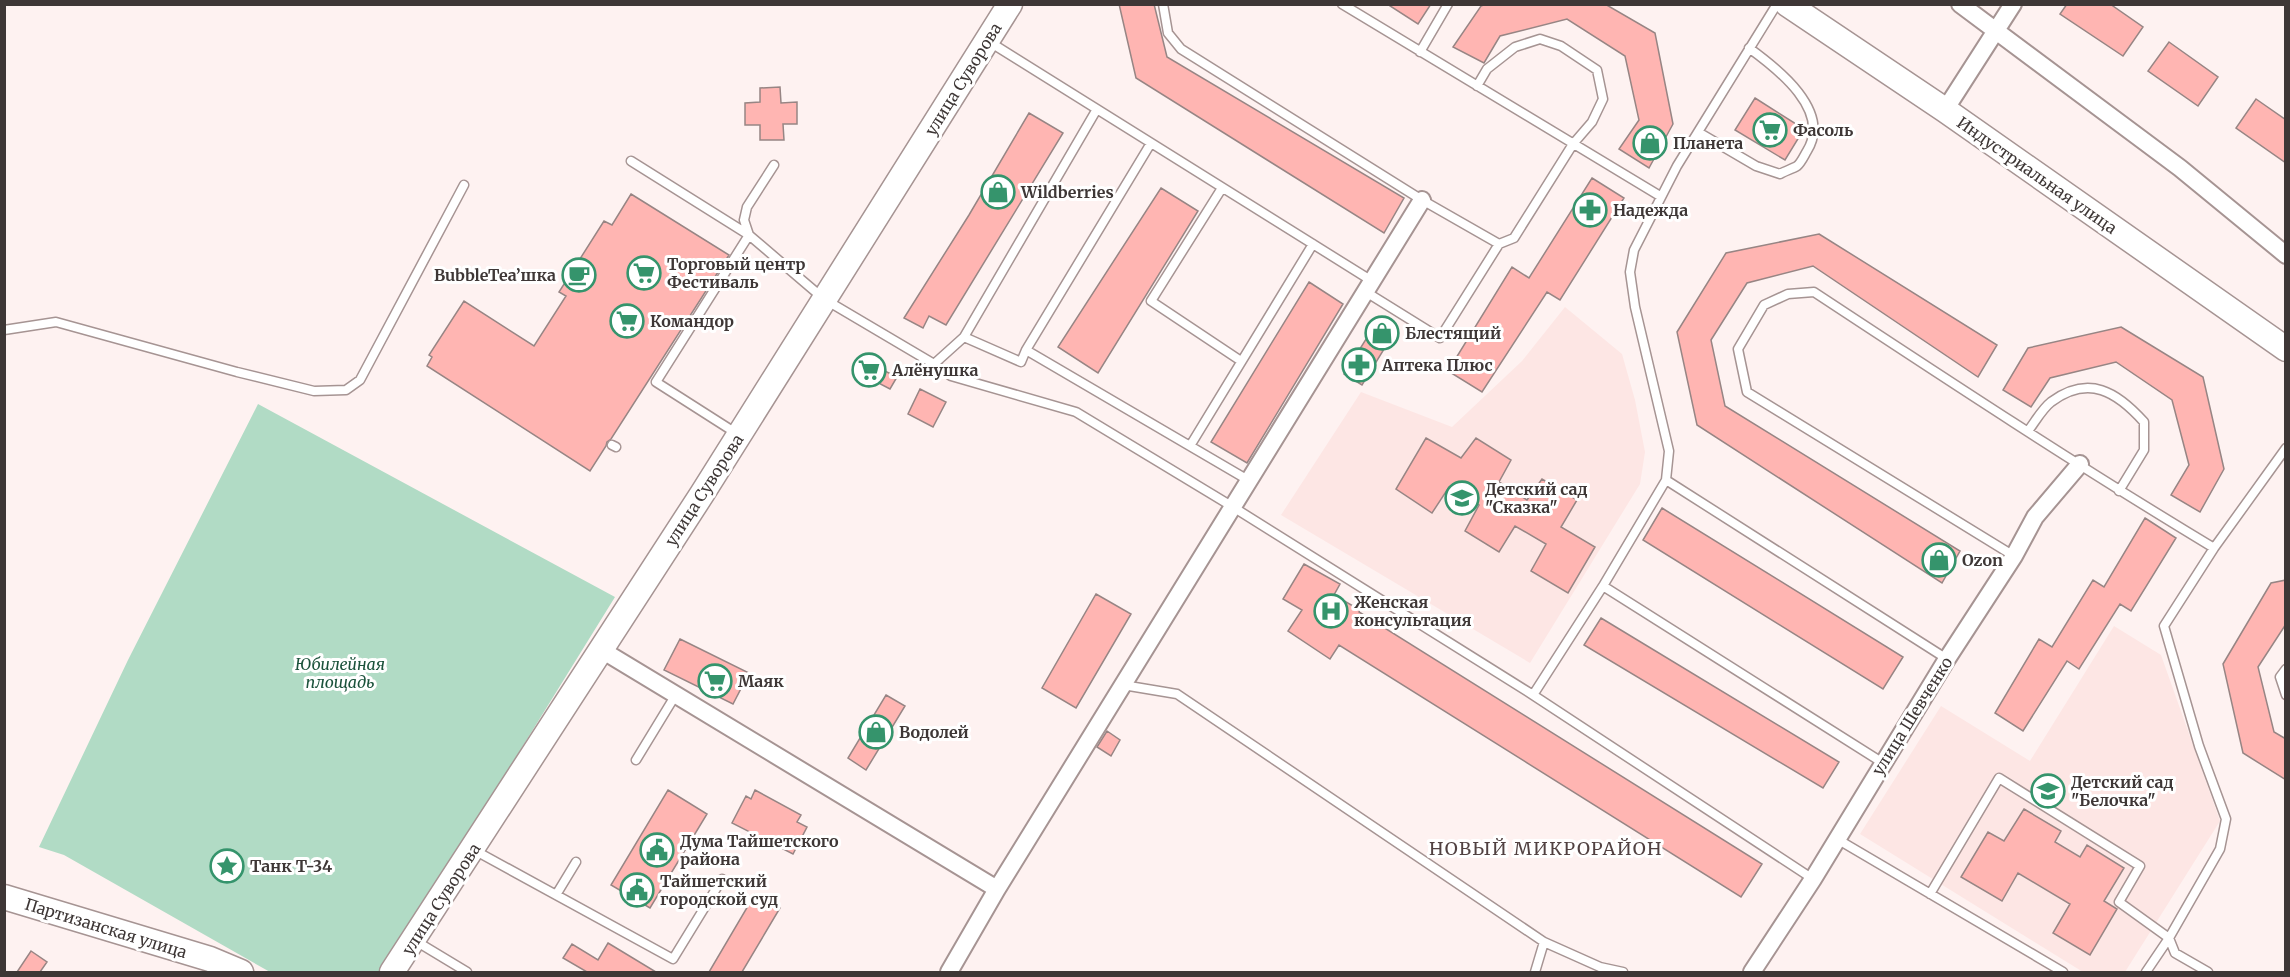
<svg xmlns="http://www.w3.org/2000/svg" width="2290" height="977" viewBox="0 0 2290 977" font-family="Merriweather,serif">
<style>
.built{fill:#fde6e4}
.green{fill:#b1dbc5}
.building{fill:#ffb5b2;stroke:#978584;stroke-width:1.5}
.lines{fill:none;stroke-linecap:round;stroke-linejoin:round}
.lane-casing{stroke:#a69493;stroke-width:11}
.street-casing{stroke:#a69493;stroke-width:20}
.secondary-casing{stroke:#a69493;stroke-width:27}
.lane{stroke:#fff;stroke-width:8}
.street{stroke:#fff;stroke-width:16}
.secondary{stroke:#fff;stroke-width:24}
.labels{text-anchor:middle;stroke-width:6;stroke-linejoin:round;paint-order:stroke}
.street-label{font-size:16px;fill:#3e3736;stroke:#fff}
.poi-label{font-size:16px;font-weight:bold;fill:#3e3736;stroke:#fff;text-anchor:start}
.park-label{font-size:16px;font-style:italic;fill:#1b523b;stroke:#fff}
.neighbourhood-label{font-size:18px;letter-spacing:1.5px;fill:#514141;stroke:#fff}
</style>
<rect width="100%" height="100%" fill="#fef2f1"/>
<path class="built" d="M 1565,307 L 1622,354 L 1635,400 L 1645,452 L 1640,484 L 1530,663 L 1281,515 L 1361,392 L 1452,427 L 1522,361 Z
M 2114,626 L 2161,655 L 2220,821 L 2125,972 L 2083,972 L 1860,834 L 1941,706 L 2030,761 Z"/>
<path class="green" d="M 258,404 L 615,597 L 383,972 L 270,972 L 64,855 L 39,847 L 128,660 Z"/>
<path class="building" d="M 1119,4 L 1154,4 L 1167,57 L 1404,198 L 1384,233 L 1136,78 Z
M 1387,4 L 1431,4 L 1418,24 Z
M 1486,4 L 1605,4 L 1655,33 L 1673,124 L 1649,168 L 1619,149 L 1639,120 L 1625,56 L 1567,19 L 1500,36 L 1484,63 L 1453,47 L 1481,6 Z
M 2067,4 L 2110,4 L 2143,27 L 2123,56 L 2060,14 Z
M 2169,42 L 2218,77 L 2198,106 L 2148,71 Z
M 780,87 L 781,103 L 797,102 L 797,124 L 783,124 L 784,140 L 760,140 L 760,125 L 745,125 L 745,103 L 760,102 L 760,88 Z
M 1755,98 L 1804,129 L 1785,160 L 1735,130 Z
M 2256,99 L 2286,120 L 2286,163 L 2236,128 Z
M 1029,113 L 1063,133 L 946,325 L 929,316 L 923,328 L 904,318 L 969,215 Z
M 1592,178 L 1624,198 L 1560,300 L 1547,292 L 1482,392 L 1448,371 L 1512,267 L 1529,278 Z
M 1161,188 L 1198,211 L 1098,373 L 1058,347 Z
M 631,194 L 729,255 L 611,439 L 607,442 L 606,446 L 590,471 L 427,366 L 432,357 L 429,355 L 464,301 L 534,346 L 566,296 L 559,292 L 604,221 L 612,225 Z
M 1819,234 L 1997,345 L 1978,377 L 1813,266 L 1747,283 L 1711,340 L 1725,406 L 1960,551 L 1942,583 L 1697,425 L 1677,332 L 1726,253 Z
M 1309,282 L 1343,304 L 1247,463 L 1211,442 Z
M 1380,317 L 1397,328 L 1362,385 L 1344,374 Z
M 2121,327 L 2203,377 L 2224,469 L 2200,512 L 2171,495 L 2189,465 L 2172,400 L 2116,362 L 2050,378 L 2031,407 L 2003,390 L 2028,348 Z
M 869,363 L 897,377 L 890,389 L 863,375 Z
M 920,389 L 946,402 L 933,427 L 908,414 Z
M 1426,438 L 1461,458 L 1476,438 L 1511,460 L 1499,482 L 1527,500 L 1542,479 L 1577,500 L 1561,527 L 1595,547 L 1568,593 L 1531,571 L 1546,544 L 1515,526 L 1499,552 L 1465,531 L 1479,505 L 1449,487 L 1432,513 L 1396,489 Z
M 1662,508 L 1903,657 L 1883,689 L 1643,540 Z
M 2145,518 L 2176,538 L 2131,611 L 2120,604 L 2079,669 L 2067,661 L 2023,731 L 1995,713 L 2039,639 L 2052,647 L 2093,580 L 2104,587 Z
M 1304,564 L 1340,584 L 1334,595 L 1360,610 L 1359,612 L 1762,864 L 1741,897 L 1339,645 L 1330,659 L 1288,631 L 1302,610 L 1283,599 Z
M 2286,580 L 2286,624 L 2258,667 L 2274,732 L 2286,739 L 2286,780 L 2243,753 L 2223,664 L 2271,583 Z
M 1096,594 L 1131,614 L 1076,708 L 1042,688 Z
M 1601,618 L 1839,762 L 1823,788 L 1584,645 Z
M 680,639 L 749,673 L 733,704 L 664,670 Z
M 886,695 L 905,706 L 866,770 L 848,758 Z
M 1107,731 L 1120,740 L 1111,756 L 1097,747 Z
M 668,790 L 707,814 L 650,908 L 611,885 Z
M 755,790 L 801,815 L 797,822 L 807,827 L 793,854 L 732,823 L 746,796 L 751,799 Z
M 2024,809 L 2061,831 L 2055,842 L 2080,857 L 2087,845 L 2124,868 L 2104,901 L 2117,909 L 2090,955 L 2053,933 L 2070,904 L 2018,873 L 2002,901 L 1961,877 L 1988,832 L 2004,841 Z
M 755,894 L 780,908 L 742,972 L 709,972 Z
M 608,943 L 656,972 L 587,972 L 563,958 L 572,944 L 598,960 Z
M 31,951 L 47,962 L 40,972 L 17,972 Z"/>
<g class="lines">
<g class="lane-casing">
<path id="lane" d="M 1163,4 L 1168,33 L 1181,49 L 1422,200 L 1499,244 L 1514,238 L 1573,144 L 1592,122 L 1603,99 L 1597,70 L 1561,46 L 1540,39 L 1515,47 L 1487,69 L 1477,86
M 1342,4 L 1660,196
M 1777,4 L 1677,166 L 1634,250 L 1630,272 L 1635,307 L 1669,451 L 1666,480 L 1947,659
M 988,41 L 1372,281
M 1420,52 L 1448,4
M 1097,109 L 964,337 L 1021,362 L 1026,350 L 1151,143
M 1698,132 L 1756,166 L 1780,174 C 1785,171 1792,169 1797,166 C 1801,163 1804,156 1807,151 C 1832,111 1778,69 1749,48
M 631,161 L 749,235 L 656,382 L 739,435
M 774,165 L 747,207 L 744,220 L 749,235 L 824,299 L 934,364 L 951,376 L 1076,412 L 1233,507 L 1533,695 L 1813,879
M 1222,188 L 1151,301 L 1241,361
M 1366,292 L 1440,338 L 1499,244
M 4,330 L 56,322 L 237,372 L 314,391 L 346,390 L 360,380 L 464,185
M 1026,350 L 1248,480
M 934,364 L 964,337
M 2028,431 C 2035,422 2042,409 2051,402 C 2089,374 2117,392 2144,422 L 2144,450 L 2119,491
M 612,445 L 616,447
M 1190,446 L 1313,244
M 2014,556 L 1747,392 L 1738,349 L 1764,305 L 1788,294 L 1814,292 C 1946,379 2078,466 2214,548
M 1603,586 L 1666,480
M 2286,669 L 2280,677 L 2286,695
M 1123,685 L 1177,694 L 1544,942 L 1600,967 L 1623,972
M 1533,695 L 1603,586 L 1883,763
M 636,760 L 675,696
M 1837,839 L 2063,972
M 474,850 L 673,959 L 722,879
M 1930,894 L 1999,778 L 2140,866 L 2119,902 L 2169,938 L 2146,972
M 556,895 L 576,862
M 414,940 L 467,972
M 1535,972 L 1544,942
M 2208,972 L 2175,953 L 2169,938 L 2220,849 L 2226,819 L 2199,746 L 2164,626 L 2214,548 L 2286,448"/>
</g>
<g class="street-casing">
<path id="street" d="M 1960,4 L 2180,168 L 2286,255
M 1945,110 L 2013,4
M 600,649 L 997,889
M 949,972 L 997,889 L 1422,200
M 1752,972 L 1813,879 L 1947,659 L 2014,556 L 2035,517 L 2080,464"/>
</g>
<g class="secondary-casing">
<path id="secondary" d="M 1787,4 L 1945,110 L 2286,349
M 4,897 L 210,959 L 241,972
M 392,972 L 702,494 L 1010,4"/>
</g>
<use href="#lane" class="lane"/>
<use href="#street" class="street"/>
<use href="#secondary" class="secondary"/>
</g>
<defs>
<g id="supermarket-ring" transform="scale(1.725)"><circle r="9.5" fill="#fff" stroke="#35946c" stroke-width="1.5"/><path d="M-6-5.5h2.5l.6 2H6L4.5 2H-2.5L-4.4-4H-6ZM-1.5 3.2a1.3 1.3 0 1 0 .1 0ZM3 3.2a1.3 1.3 0 1 0 .1 0Z" fill="#35946c"/></g>
<g id="shop-ring" transform="scale(1.725)"><circle r="9.5" fill="#fff" stroke="#35946c" stroke-width="1.5"/><path d="M-5-2.5h2.3a2.7 3.5 0 0 1 5.4 0H5L5.5 6h-11ZM-1.5-2.5h3a1.5 2.3 0 0 0-3 0Z" fill="#35946c"/></g>
<g id="pharmacy-ring" transform="scale(1.725)"><circle r="9.5" fill="#fff" stroke="#35946c" stroke-width="1.5"/><path d="M-2-6h4v4h4v4h-4v4h-4v-4h-4v-4h4Z" fill="#35946c"/></g>
<g id="cafe-ring" transform="scale(1.725)"><circle r="9.5" fill="#fff" stroke="#35946c" stroke-width="1.5"/><path d="M-5.5-4.5H6V0H3Q3 3.5 0 3.5H-2.5Q-5.5 3.5-5.5 0ZM3-3.2v2h1.7v-2ZM-6 4.5H4V6H-6Z" fill="#35946c"/></g>
<g id="school-ring" transform="scale(1.725)"><circle r="9.5" fill="#fff" stroke="#35946c" stroke-width="1.5"/><path d="M0-5L7-2L0 1L-7-2ZM-4 1L0 2.5L4 1V4Q0 6-4 4Z" fill="#35946c"/></g>
<g id="hospital-ring" transform="scale(1.725)"><circle r="9.5" fill="#fff" stroke="#35946c" stroke-width="1.5"/><path d="M-5-5h3v3.5h4V-5h3V5h-3V1.5h-4V5h-3Z" fill="#35946c"/></g>
<g id="civic-ring" transform="scale(1.725)"><circle r="9.5" fill="#fff" stroke="#35946c" stroke-width="1.5"/><path d="M-.6-6.5H3V-4.5H.6V-3L4-1V1h2V6H-6V1h2V-1L-.6-3ZM-1.2 2.5V6h2.4V2.5Z" fill="#35946c"/></g>
<g id="sight-ring" transform="scale(1.725)"><circle r="9.5" fill="#fff" stroke="#35946c" stroke-width="1.5"/><path d="M0-6L1.8-2.2L6-1.7L2.9 1.2L3.7 5.4L0 3.3L-3.7 5.4L-2.9 1.2L-6-1.7L-1.8-2.2Z" fill="#35946c"/></g>
</defs>
<g fill-rule="evenodd">
<use href="#supermarket-ring" x="1770" y="130"/>
<use href="#shop-ring" x="1650" y="143"/>
<use href="#shop-ring" x="998" y="192"/>
<use href="#pharmacy-ring" x="1590" y="210"/>
<use href="#supermarket-ring" x="644" y="273"/>
<use href="#cafe-ring" x="579" y="275"/>
<use href="#supermarket-ring" x="627" y="321"/>
<use href="#shop-ring" x="1382" y="333"/>
<use href="#pharmacy-ring" x="1359" y="365"/>
<use href="#supermarket-ring" x="869" y="370"/>
<use href="#school-ring" x="1462" y="498"/>
<use href="#shop-ring" x="1939" y="560"/>
<use href="#hospital-ring" x="1331" y="611"/>
<use href="#supermarket-ring" x="715" y="681"/>
<use href="#shop-ring" x="876" y="732"/>
<use href="#school-ring" x="2048" y="791"/>
<use href="#civic-ring" x="657" y="850"/>
<use href="#sight-ring" x="227" y="866"/>
<use href="#civic-ring" x="637" y="890"/>
</g>
<g class="labels">
<g class="street-label">
<text transform="translate(963 79) rotate(-58)" y="6">улица Суворова</text>
<text transform="translate(2037 175) rotate(35)" y="6">Индустриальная улица</text>
<text transform="translate(704 490) rotate(-57)" y="6">улица Суворова</text>
<text transform="translate(1912 716) rotate(-58)" y="6">улица Шевченко</text>
<text transform="translate(441 899) rotate(-57)" y="6">улица Суворова</text>
<text transform="translate(106 928) rotate(17)" y="6">Партизанская улица</text>
</g>
<g class="poi-label">
<text x="1793" y="136">Фасоль</text>
<text x="1673" y="149">Планета</text>
<text x="1021" y="198">Wildberries</text>
<text x="1613" y="216">Надежда</text>
<text x="667" y="270">Торговый центр<tspan x="667" dy="18">Фестиваль</tspan></text>
<text x="556" y="281" text-anchor="end">BubbleTea’шка</text>
<text x="650" y="327">Командор</text>
<text x="1405" y="339">Блестящий</text>
<text x="1382" y="371">Аптека Плюс</text>
<text x="892" y="376">Алёнушка</text>
<text x="1485" y="495">Детский сад<tspan x="1485" dy="18">"Сказка"</tspan></text>
<text x="1962" y="566">Ozon</text>
<text x="1354" y="608">Женская<tspan x="1354" dy="18">консультация</tspan></text>
<text x="738" y="687">Маяк</text>
<text x="899" y="738">Водолей</text>
<text x="2071" y="788">Детский сад<tspan x="2071" dy="18">"Белочка"</tspan></text>
<text x="680" y="847">Дума Тайшетского<tspan x="680" dy="18">района</tspan></text>
<text x="250" y="872">Танк Т-34</text>
<text x="660" y="887">Тайшетский<tspan x="660" dy="18">городской суд</tspan></text>
</g>
<g class="park-label">
<text x="340" y="670">Юбилейная<tspan x="340" dy="18">площадь</tspan></text>
</g>
<g class="neighbourhood-label">
<text x="1546" y="855">НОВЫЙ МИКРОРАЙОН</text>
</g>
</g>
<rect width="2290" height="977" fill="none" stroke="#3e3736" stroke-width="12"/>
</svg>
